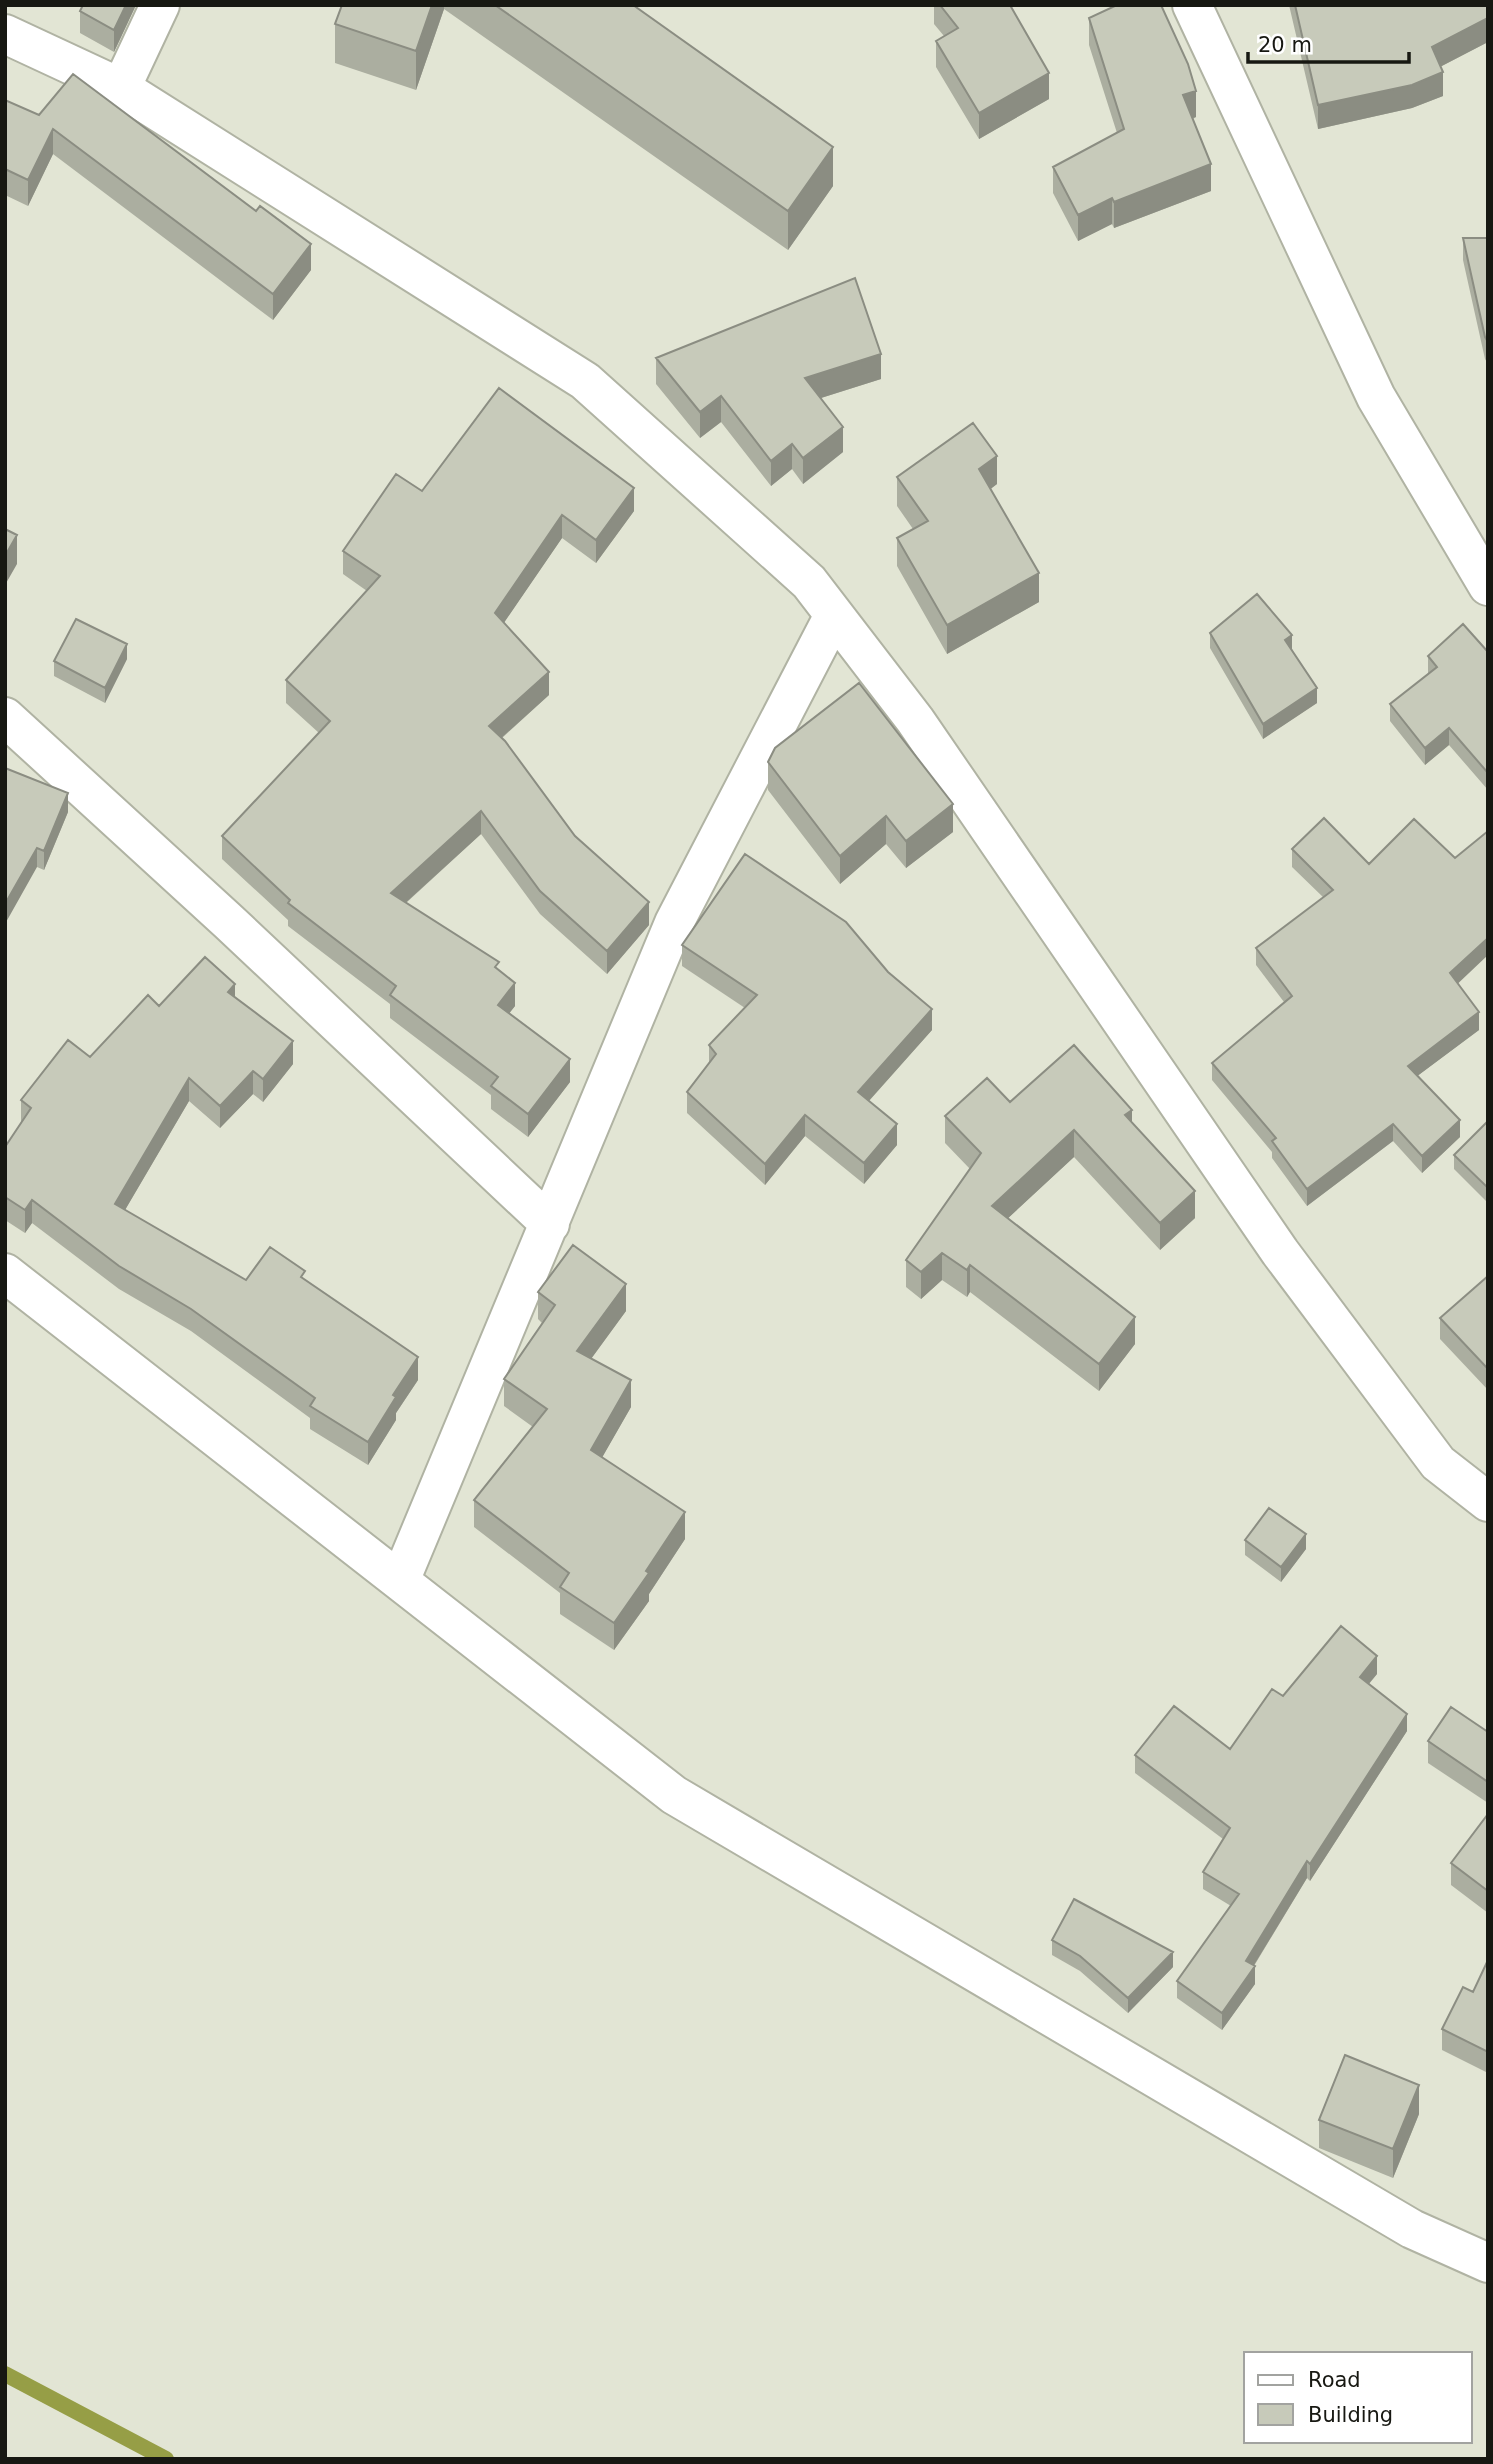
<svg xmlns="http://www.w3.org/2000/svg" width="1493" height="2464" viewBox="0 0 1493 2464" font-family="'DejaVu Sans',sans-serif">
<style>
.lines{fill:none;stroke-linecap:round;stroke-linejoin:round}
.stream{stroke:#969e46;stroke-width:16}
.minor-casing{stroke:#b0b3a3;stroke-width:42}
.minor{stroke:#fff;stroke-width:38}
.wall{fill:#abaea0}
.shaded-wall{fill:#8b8d82}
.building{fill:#c7caba;stroke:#8b8d82;stroke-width:2}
</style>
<rect width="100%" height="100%" fill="#e2e5d4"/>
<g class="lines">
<path class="stream" d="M 5,2374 L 166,2459"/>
<g class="minor-casing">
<path id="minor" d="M 1192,5 L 1376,397 L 1488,586
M 5,34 L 121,88 L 585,381 L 809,582 L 915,720 L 1280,1252 L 1438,1463 L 1488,1502
M 121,88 L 160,5
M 5,717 L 229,922 L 550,1224
M 5,1273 L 674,1795 L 1412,2229 L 1488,2263
M 400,1581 L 674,923 L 834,615"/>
</g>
<use href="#minor" class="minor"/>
</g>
<path class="wall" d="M 136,5 L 114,52 L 80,33 L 80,11 Z
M 342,5 L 633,5 L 833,186 L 788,250 L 444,9 L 416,90 L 335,63 L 335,24 Z
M 934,5 L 1010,5 L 1049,99 L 979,139 L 936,67 L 936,41 L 944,36 L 934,24 Z
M 1289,5 L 1488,5 L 1488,42 L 1440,67 L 1443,96 L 1412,108 L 1318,129 Z
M 1089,18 L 1196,117 L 1193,119 L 1211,191 L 1114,228 L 1112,224 L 1078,241 L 1053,193 L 1053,167 L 1117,133 L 1089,45 Z
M 5,100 L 311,270 L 273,320 L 53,154 L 28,206 L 5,195 Z
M 1463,238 L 1488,238 L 1488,364 L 1485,359 L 1463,260 Z
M 656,358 L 881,379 L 821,398 L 843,452 L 803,484 L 792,469 L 771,486 L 721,422 L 700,438 L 656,384 Z
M 897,477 L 997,484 L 990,489 L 1039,602 L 947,654 L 897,566 L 897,538 L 913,529 L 897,506 Z
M 422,491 L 634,511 L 596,563 L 562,538 L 504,622 L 549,695 L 502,738 L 575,836 L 649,925 L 607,974 L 540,914 L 481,834 L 406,903 L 499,970 L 515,1006 L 509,1013 L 570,1082 L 528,1137 L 491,1109 L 491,1095 L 390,1018 L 390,1004 L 288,926 L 288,920 L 222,859 L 222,836 L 319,733 L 286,703 L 286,680 L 367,591 L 343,574 L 343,551 Z
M 1210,633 L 1292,649 L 1317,703 L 1263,739 L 1210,648 Z
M 1488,652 L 1488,790 L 1449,745 L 1425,765 L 1390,721 L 1390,704 L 1428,674 L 1428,656 Z
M 127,659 L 105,703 L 54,676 L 54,661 Z
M 768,762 L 953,832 L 906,868 L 886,844 L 840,884 L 768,790 Z
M 5,768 L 68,812 L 44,870 L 37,867 Z
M 1292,849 L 1457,983 L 1479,1030 L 1417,1076 L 1460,1137 L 1422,1173 L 1393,1141 L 1307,1206 L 1272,1158 L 1272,1152 L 1212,1080 L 1212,1063 L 1284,1002 L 1256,965 L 1256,948 L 1324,898 L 1292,867 Z
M 682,945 L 932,1030 L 869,1101 L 897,1145 L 864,1184 L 805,1136 L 765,1185 L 687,1113 L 687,1092 L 709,1063 L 709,1045 L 745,1008 L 682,966 Z
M 235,997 L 293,1064 L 263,1102 L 253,1094 L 220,1128 L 189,1101 L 125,1210 L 246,1280 L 305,1279 L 418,1380 L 396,1413 L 396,1420 L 368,1465 L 310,1429 L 310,1418 L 191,1331 L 119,1289 L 32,1223 L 25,1233 L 5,1220 L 5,1147 L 21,1123 L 21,1100 L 90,1057 L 159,1006 Z
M 1010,1102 L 1132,1122 L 1195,1218 L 1160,1250 L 1074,1157 L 1008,1218 L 1135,1344 L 1099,1391 L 970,1292 L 967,1297 L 942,1280 L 921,1299 L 906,1287 L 906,1260 L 970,1169 L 945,1143 L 945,1116 Z
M 1488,1121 L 1488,1203 L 1454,1169 L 1454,1155 Z
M 1488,1276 L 1488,1390 L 1440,1339 L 1440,1318 Z
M 538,1292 L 626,1311 L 591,1359 L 631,1407 L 602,1457 L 685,1539 L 649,1594 L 649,1601 L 614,1650 L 560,1614 L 560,1593 L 474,1527 L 474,1500 L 533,1427 L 504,1406 L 504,1379 L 542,1323 L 538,1319 Z
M 1245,1540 L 1306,1549 L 1281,1582 L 1245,1555 Z
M 1377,1674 L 1369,1684 L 1407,1731 L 1310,1881 L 1307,1878 L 1254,1966 L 1255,1984 L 1222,2030 L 1177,1998 L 1177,1981 L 1231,1906 L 1203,1889 L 1203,1872 L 1223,1839 L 1135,1773 L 1135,1755 L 1230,1749 L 1283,1696 Z
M 1488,1732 L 1488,1803 L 1428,1763 L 1428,1741 Z
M 1488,1814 L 1488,1913 L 1451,1885 L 1451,1863 Z
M 1052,1940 L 1173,1967 L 1128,2013 L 1080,1971 L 1052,1955 Z
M 1488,1960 L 1488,2073 L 1442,2050 L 1442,2029 L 1473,1992 Z
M 1419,2114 L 1393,2178 L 1319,2148 L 1319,2120 Z"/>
<path class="shaded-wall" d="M 126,5 L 136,5 L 114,52 L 114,30 Z
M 432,5 L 444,5 L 444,9 L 416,90 L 416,51 Z
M 1488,18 L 1488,42 L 1432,71 L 1432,47 Z
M 1443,72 L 1443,96 L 1412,108 L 1318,129 L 1318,105 Z
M 1049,73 L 1049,99 L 979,139 L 979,113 Z
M 1196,91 L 1196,117 L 1183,121 L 1183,95 Z
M 53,129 L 53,154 L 28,206 L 28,180 Z
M 833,147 L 833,186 L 788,250 L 788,211 Z
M 1211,164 L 1211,191 L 1114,228 L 1114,202 Z
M 1112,198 L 1112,224 L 1078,241 L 1078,215 Z
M 311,244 L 311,270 L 273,320 L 273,294 Z
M 881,354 L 881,379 L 805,403 L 805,378 Z
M 721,396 L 721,422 L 700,438 L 700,412 Z
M 843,427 L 843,452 L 803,484 L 803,458 Z
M 792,444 L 792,469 L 771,486 L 771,461 Z
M 997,456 L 997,484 L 979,498 L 979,469 Z
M 634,488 L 634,511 L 596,563 L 596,540 Z
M 562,515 L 562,538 L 495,636 L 495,613 Z
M 17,535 L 17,564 L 5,585 L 5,556 Z
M 1039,573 L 1039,602 L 947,654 L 947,625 Z
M 1292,635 L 1292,649 L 1285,655 L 1285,640 Z
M 127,644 L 127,659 L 105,703 L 105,688 Z
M 549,672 L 549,695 L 489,749 L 489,726 Z
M 1317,688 L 1317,703 L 1263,739 L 1263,724 Z
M 1449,728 L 1449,745 L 1425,765 L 1425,748 Z
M 68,793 L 68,812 L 44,870 L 44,851 Z
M 953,804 L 953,832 L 906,868 L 906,841 Z
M 481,811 L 481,834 L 391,916 L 391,893 Z
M 886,816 L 886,844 L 840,884 L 840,856 Z
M 37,848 L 37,867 L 5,924 L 5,904 Z
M 649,902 L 649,925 L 607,974 L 607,951 Z
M 1488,938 L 1488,955 L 1450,991 L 1450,973 Z
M 515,983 L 515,1006 L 498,1028 L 498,1005 Z
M 235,984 L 235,1006 L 228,992 Z
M 932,1009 L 932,1030 L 858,1113 L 858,1092 Z
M 1479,1012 L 1479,1030 L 1408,1083 L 1408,1066 Z
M 293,1041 L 293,1064 L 263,1102 L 263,1079 Z
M 570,1059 L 570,1082 L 528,1137 L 528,1114 Z
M 253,1071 L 253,1094 L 220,1128 L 220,1106 Z
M 189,1078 L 189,1101 L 115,1227 L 115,1204 Z
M 1132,1110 L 1132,1137 L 1125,1115 Z
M 805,1115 L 805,1136 L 765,1185 L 765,1164 Z
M 1460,1120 L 1460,1137 L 1422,1173 L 1422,1156 Z
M 897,1124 L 897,1145 L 864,1184 L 864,1163 Z
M 1393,1124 L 1393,1141 L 1307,1206 L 1307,1189 Z
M 1074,1130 L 1074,1157 L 992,1233 L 992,1206 Z
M 1195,1191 L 1195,1218 L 1160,1250 L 1160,1223 Z
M 32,1200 L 32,1223 L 25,1233 L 25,1210 Z
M 942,1253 L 942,1280 L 921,1299 L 921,1272 Z
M 970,1265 L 970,1292 L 967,1297 L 967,1270 Z
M 626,1284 L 626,1311 L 577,1378 L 577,1351 Z
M 1135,1317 L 1135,1344 L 1099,1391 L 1099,1364 Z
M 418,1357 L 418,1380 L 396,1413 L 396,1420 L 368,1465 L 368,1442 L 393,1395 Z
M 631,1380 L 631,1407 L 591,1477 L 591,1450 Z
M 685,1512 L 685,1539 L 649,1594 L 649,1601 L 614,1650 L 614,1623 L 646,1571 Z
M 1306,1534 L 1306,1549 L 1281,1582 L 1281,1567 Z
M 1377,1656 L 1377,1674 L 1360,1694 L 1360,1677 Z
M 1407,1714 L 1407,1731 L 1310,1881 L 1310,1864 Z
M 1307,1861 L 1307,1878 L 1246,1978 L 1246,1961 Z
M 1173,1952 L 1173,1967 L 1128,2013 L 1128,1998 Z
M 1255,1966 L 1255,1984 L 1222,2030 L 1222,2013 Z
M 1419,2085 L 1419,2114 L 1393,2178 L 1393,2149 Z"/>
<path class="building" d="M 83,5 L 126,5 L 114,30 L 80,11 Z
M 342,5 L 432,5 L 416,51 L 335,24 Z
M 495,5 L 633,5 L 833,147 L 788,211 Z
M 940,5 L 1010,5 L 1049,73 L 979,113 L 936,41 L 958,28 Z
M 1117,5 L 1161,5 L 1188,64 L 1196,91 L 1183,95 L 1211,164 L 1114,202 L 1112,198 L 1078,215 L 1053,167 L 1124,129 L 1089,18 Z
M 1295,5 L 1488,5 L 1488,18 L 1432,47 L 1443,72 L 1412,85 L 1318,105 Z
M 73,74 L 256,211 L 260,206 L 311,244 L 273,294 L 53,129 L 28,180 L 5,169 L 5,100 L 39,115 Z
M 1463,238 L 1488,238 L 1488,342 L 1485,337 Z
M 855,278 L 881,354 L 805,378 L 843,427 L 803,458 L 792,444 L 771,461 L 721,396 L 700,412 L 656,358 Z
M 499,388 L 634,488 L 596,540 L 562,515 L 495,613 L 549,672 L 489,726 L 505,741 L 575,836 L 649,902 L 607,951 L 540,891 L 481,811 L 391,893 L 499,962 L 495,967 L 515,983 L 498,1005 L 570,1059 L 528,1114 L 491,1086 L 498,1077 L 390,995 L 396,986 L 288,903 L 290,900 L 222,836 L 330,721 L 286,680 L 380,576 L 343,551 L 396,474 L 422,491 Z
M 973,423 L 997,456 L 979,469 L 1039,573 L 947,625 L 897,538 L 928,521 L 897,477 Z
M 5,529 L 17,535 L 5,556 Z
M 1257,594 L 1292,635 L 1285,640 L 1317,688 L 1263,724 L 1210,633 Z
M 76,619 L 127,644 L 105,688 L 54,661 Z
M 1463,624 L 1488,652 L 1488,773 L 1449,728 L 1425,748 L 1390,704 L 1437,667 L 1428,656 Z
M 859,683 L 953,804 L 906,841 L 886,816 L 840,856 L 768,762 L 775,748 Z
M 5,768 L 68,793 L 44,851 L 37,848 L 5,904 Z
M 1324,818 L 1369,864 L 1414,819 L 1455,858 L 1488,831 L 1488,938 L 1450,973 L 1479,1012 L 1408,1066 L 1460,1120 L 1422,1156 L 1393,1124 L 1307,1189 L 1272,1141 L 1276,1138 L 1212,1063 L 1292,996 L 1256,948 L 1333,890 L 1292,849 Z
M 745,854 L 846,922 L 888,972 L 932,1009 L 858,1092 L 897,1124 L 864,1163 L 805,1115 L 765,1164 L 687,1092 L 716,1054 L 709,1045 L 757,995 L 682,945 Z
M 205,957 L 235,984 L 228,992 L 293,1041 L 263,1079 L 253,1071 L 220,1106 L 189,1078 L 115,1204 L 246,1280 L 270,1247 L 305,1271 L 301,1277 L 418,1357 L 393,1395 L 396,1397 L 368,1442 L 310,1406 L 315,1398 L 191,1309 L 119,1266 L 32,1200 L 25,1210 L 5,1197 L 5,1147 L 31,1108 L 21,1100 L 68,1040 L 90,1057 L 148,995 L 159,1006 Z
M 1074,1045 L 1132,1110 L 1125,1115 L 1195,1191 L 1160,1223 L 1074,1130 L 992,1206 L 1135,1317 L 1099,1364 L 970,1265 L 967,1270 L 942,1253 L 921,1272 L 906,1260 L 981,1153 L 945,1116 L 987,1078 L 1010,1102 Z
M 1488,1121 L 1488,1188 L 1454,1155 Z
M 573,1245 L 626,1284 L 577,1351 L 631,1380 L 591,1450 L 685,1512 L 646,1571 L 649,1573 L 614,1623 L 560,1587 L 569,1573 L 474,1500 L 547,1409 L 504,1379 L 555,1305 L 538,1292 Z
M 1488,1276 L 1488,1369 L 1440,1318 Z
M 1269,1508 L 1306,1534 L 1281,1567 L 1245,1540 Z
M 1341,1626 L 1377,1656 L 1360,1677 L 1407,1714 L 1310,1864 L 1307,1861 L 1246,1961 L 1255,1966 L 1222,2013 L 1177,1981 L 1239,1894 L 1203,1872 L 1230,1828 L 1135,1755 L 1174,1706 L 1230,1749 L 1272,1689 L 1283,1696 Z
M 1451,1707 L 1488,1732 L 1488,1782 L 1428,1741 Z
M 1488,1814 L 1488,1891 L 1451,1863 Z
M 1074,1899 L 1173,1952 L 1128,1998 L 1080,1956 L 1052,1940 Z
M 1488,1960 L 1488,2052 L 1442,2029 L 1463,1987 L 1473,1992 Z
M 1345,2055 L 1419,2085 L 1393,2149 L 1319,2120 Z"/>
<rect width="1493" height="2464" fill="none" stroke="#171812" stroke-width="14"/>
<rect x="1244" y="2352" width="228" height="91" fill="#ffffff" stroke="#a2a3a0" stroke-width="2"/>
<rect x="1258" y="2375" width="35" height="10" fill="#ffffff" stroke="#a2a3a0" stroke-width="2"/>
<text x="1308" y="2387" font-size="21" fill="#171812">Road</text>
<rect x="1258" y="2404" width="35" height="21" fill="#c7caba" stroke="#a2a3a0" stroke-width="2"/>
<text x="1308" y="2422" font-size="21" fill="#171812">Building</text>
<path d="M1248 52v10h161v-10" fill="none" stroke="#171812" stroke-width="3.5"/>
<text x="1258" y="52" font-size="21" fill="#171812" stroke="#ffffff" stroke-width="5" paint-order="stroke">20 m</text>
</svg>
